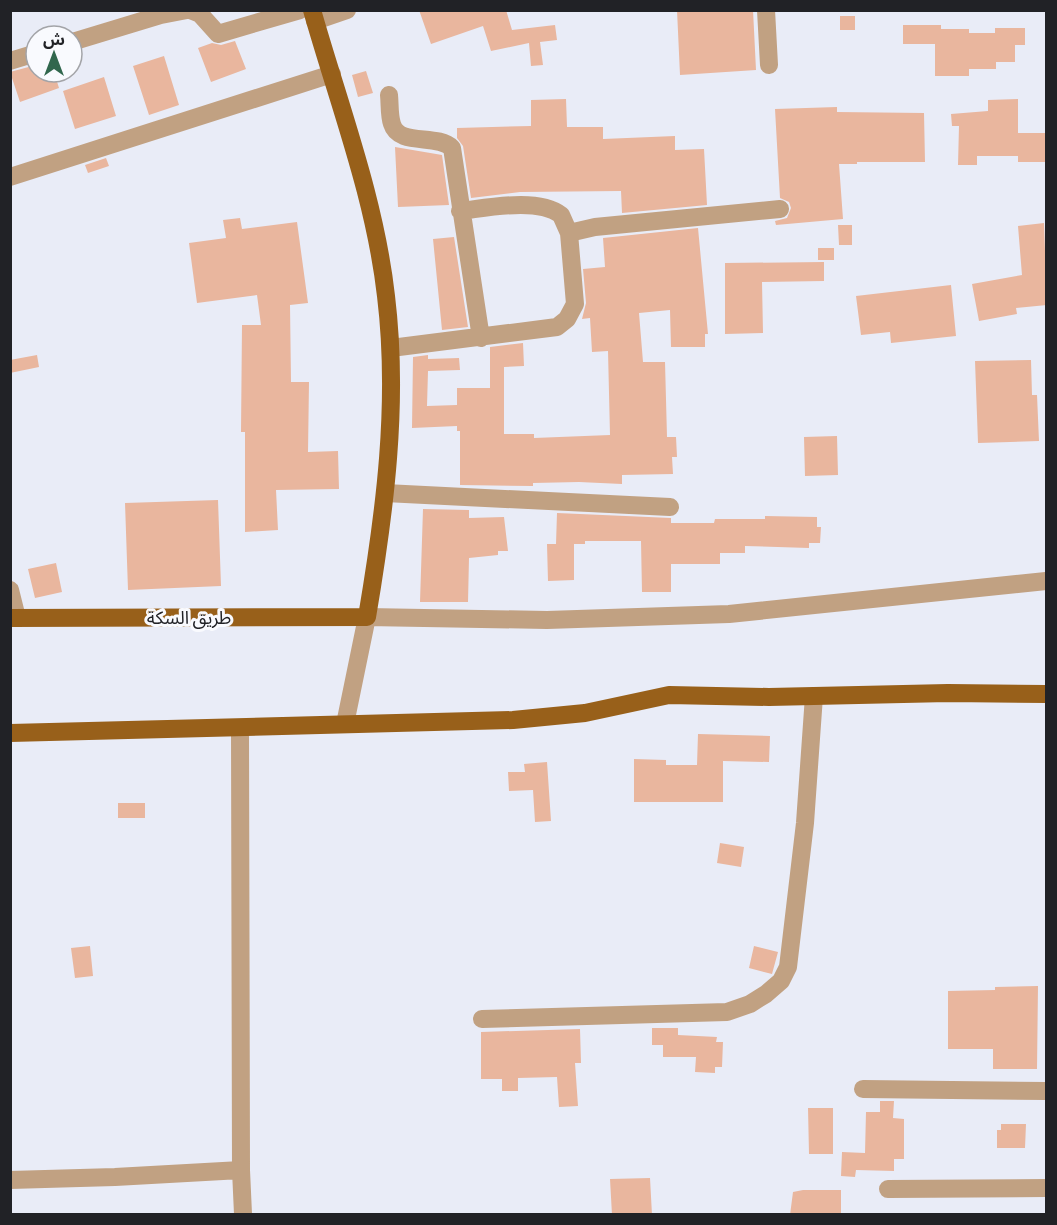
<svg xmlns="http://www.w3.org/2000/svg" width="1057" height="1225" viewBox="0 0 1057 1225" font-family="'Source Sans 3','Noto Sans Arabic',sans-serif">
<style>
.building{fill:#e9b69e}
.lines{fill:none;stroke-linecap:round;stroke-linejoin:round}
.minor{stroke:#c1a182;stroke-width:18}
.major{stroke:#98601a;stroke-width:18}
.labels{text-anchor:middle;stroke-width:6;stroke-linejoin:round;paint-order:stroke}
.street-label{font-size:18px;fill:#212226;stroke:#f9fafe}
</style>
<rect width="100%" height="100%" fill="#e9ecf7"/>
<path class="building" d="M 419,10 L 506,10 L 512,30 L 555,25 L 557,40 L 540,42 L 543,65 L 531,66 L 529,43 L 491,51 L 483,26 L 431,44 Z
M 677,10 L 753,10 L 756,70 L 680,75 Z
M 840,16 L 855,16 L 855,30 L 840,30 Z
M 903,25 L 941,25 L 941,29 L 969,29 L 969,33 L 995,33 L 995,28 L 1025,28 L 1025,45 L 1015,45 L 1015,62 L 996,62 L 996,69 L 969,69 L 969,76 L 935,76 L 935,44 L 903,44 Z
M 235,41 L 246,69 L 211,82 L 198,48 L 212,43 L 221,45 Z
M 164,56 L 179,105 L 149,115 L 133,66 Z
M 36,65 L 36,72 L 54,72 L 59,88 L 20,102 L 10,72 Z
M 366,71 L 373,93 L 358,97 L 352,75 Z
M 104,77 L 116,116 L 75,129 L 63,91 Z
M 566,99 L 567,127 L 603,127 L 603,139 L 675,136 L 675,150 L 704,149 L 707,205 L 622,213 L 621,191 L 520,192 L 471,198 L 463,146 L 457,138 L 457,128 L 531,126 L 531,100 Z
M 1018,99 L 1018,133 L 1045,133 L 1047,162 L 1018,162 L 1018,156 L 977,156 L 977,165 L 958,165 L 959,126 L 952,126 L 951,114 L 988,111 L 988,100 Z
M 837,107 L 837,112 L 924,113 L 925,162 L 857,162 L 857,164 L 839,164 L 843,219 L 776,225 L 775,221 L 787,218 L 791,208 L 789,202 L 780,198 L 775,109 Z
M 395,147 L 442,155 L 449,205 L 398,207 Z
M 106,158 L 109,166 L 88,173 L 85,165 Z
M 240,218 L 242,229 L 297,222 L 308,303 L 290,305 L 291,382 L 309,382 L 308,452 L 338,451 L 339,489 L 276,490 L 278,530 L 245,532 L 245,432 L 241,432 L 242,325 L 261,325 L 257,295 L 197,303 L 189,243 L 226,238 L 223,220 Z
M 1044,223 L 1047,305 L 1016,308 L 1017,314 L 979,321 L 972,284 L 1022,275 L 1018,226 Z
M 838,225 L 852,225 L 852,245 L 839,245 Z
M 698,228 L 708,334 L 705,334 L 705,347 L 671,347 L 670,310 L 639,313 L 643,362 L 665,362 L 667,437 L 676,437 L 677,457 L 672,457 L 673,474 L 622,475 L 622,484 L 579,482 L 533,483 L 533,486 L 460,485 L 460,431 L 457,431 L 457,426 L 412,428 L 413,357 L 428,355 L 428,359 L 459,358 L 460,370 L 428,371 L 427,406 L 457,405 L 457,388 L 490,388 L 490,347 L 523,343 L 524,366 L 504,367 L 504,434 L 534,434 L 534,438 L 610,435 L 608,351 L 592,352 L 590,318 L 582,319 L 586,303 L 583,269 L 605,267 L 603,238 Z
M 454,237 L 468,327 L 442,330 L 433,239 Z
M 818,248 L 834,248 L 834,260 L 818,260 Z
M 824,262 L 824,281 L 762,282 L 763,333 L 725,334 L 725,263 Z
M 951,285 L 956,336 L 891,343 L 890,332 L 861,335 L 856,296 Z
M 37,355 L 39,367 L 10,373 L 10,360 Z
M 1031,360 L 1032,395 L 1037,395 L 1039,441 L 978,443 L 975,361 Z
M 837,436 L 838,475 L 805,476 L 804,437 Z
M 218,500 L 221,586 L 128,590 L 125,503 Z
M 423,509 L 469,510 L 469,518 L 504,517 L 508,551 L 498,551 L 498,555 L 469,558 L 468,602 L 420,602 Z
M 557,513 L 671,518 L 671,523 L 714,523 L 715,519 L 765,519 L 765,516 L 817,517 L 817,527 L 821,527 L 820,543 L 809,543 L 809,548 L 745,546 L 745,553 L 720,553 L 720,564 L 671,564 L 671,592 L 642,592 L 641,541 L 585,541 L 585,544 L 574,544 L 574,580 L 548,581 L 547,544 L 556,544 Z
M 56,563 L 62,592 L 35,598 L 28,569 Z
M 698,734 L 770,736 L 769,762 L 723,761 L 723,802 L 634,802 L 634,759 L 666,760 L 666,765 L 697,765 Z
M 547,762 L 551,821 L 535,822 L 533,790 L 509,791 L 508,772 L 525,772 L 524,764 Z
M 118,803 L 145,803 L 145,818 L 118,818 Z
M 720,843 L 744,847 L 741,867 L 717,863 Z
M 90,946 L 93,976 L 75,978 L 71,948 Z
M 754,946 L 778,952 L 772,974 L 749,968 Z
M 1038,986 L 1037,1069 L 993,1069 L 993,1049 L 948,1049 L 948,991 L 995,990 L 995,987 Z
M 652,1028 L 678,1028 L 678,1035 L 717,1037 L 716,1042 L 723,1042 L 722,1067 L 715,1067 L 715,1073 L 695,1072 L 696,1057 L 663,1057 L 663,1045 L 652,1045 Z
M 580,1029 L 581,1063 L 575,1063 L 578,1106 L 559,1107 L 557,1077 L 518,1078 L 518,1091 L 502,1091 L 502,1079 L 481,1079 L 481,1032 Z
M 880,1101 L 894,1101 L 893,1118 L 904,1119 L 904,1159 L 894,1159 L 894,1171 L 856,1170 L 855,1177 L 841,1176 L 842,1152 L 865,1153 L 866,1112 L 880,1112 Z
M 808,1108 L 833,1108 L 833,1154 L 809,1154 Z
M 1001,1124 L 1026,1124 L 1025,1148 L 997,1148 L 997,1130 L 1001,1130 Z
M 650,1178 L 652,1215 L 612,1215 L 610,1179 Z
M 803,1190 L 841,1190 L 841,1215 L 790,1215 L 793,1192 Z"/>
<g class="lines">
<path class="minor" d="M 190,10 L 200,14 L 218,34 L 300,10
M 766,10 L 769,65
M 315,21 L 347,10
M 72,42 L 161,15 L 187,10
M 10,61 L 36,53
M 389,95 C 390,104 389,115 392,124 C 399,147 437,133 452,148 L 481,338
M 10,177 L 332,74
M 460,211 C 487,208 538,197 561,215 L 569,233
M 391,348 L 557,327 L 567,319 L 575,304 L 569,233 L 595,227 L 780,209
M 385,493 L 670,507
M 10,590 L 17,618
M 345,724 L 367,617 L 547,620 L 729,614 L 1046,581
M 240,729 L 241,1170 L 243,1214
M 482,1019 L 727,1012 L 750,1004 L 766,994 L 781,981 L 788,967 L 805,823 L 814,696
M 863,1089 L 1046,1091
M 10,1180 L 115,1177 L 241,1170
M 888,1189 L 1046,1188"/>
<path class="major" d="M 10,618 L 367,617 C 385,511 399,403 386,296 C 375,198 339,105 312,10
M 10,733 L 513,720 L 585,713 L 669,695 L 769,697 L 948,693 L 1046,694"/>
</g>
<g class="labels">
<g class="street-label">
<text x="189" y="624">طريق السكة</text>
</g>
</g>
<rect width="1057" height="1225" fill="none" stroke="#212226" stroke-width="24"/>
<g transform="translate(54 54)"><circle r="28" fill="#f9fafe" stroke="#a3a4a8" stroke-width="1.5"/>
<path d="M0-4.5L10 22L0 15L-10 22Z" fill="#31674d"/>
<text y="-9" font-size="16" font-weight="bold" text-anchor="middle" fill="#212226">ش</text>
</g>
</svg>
